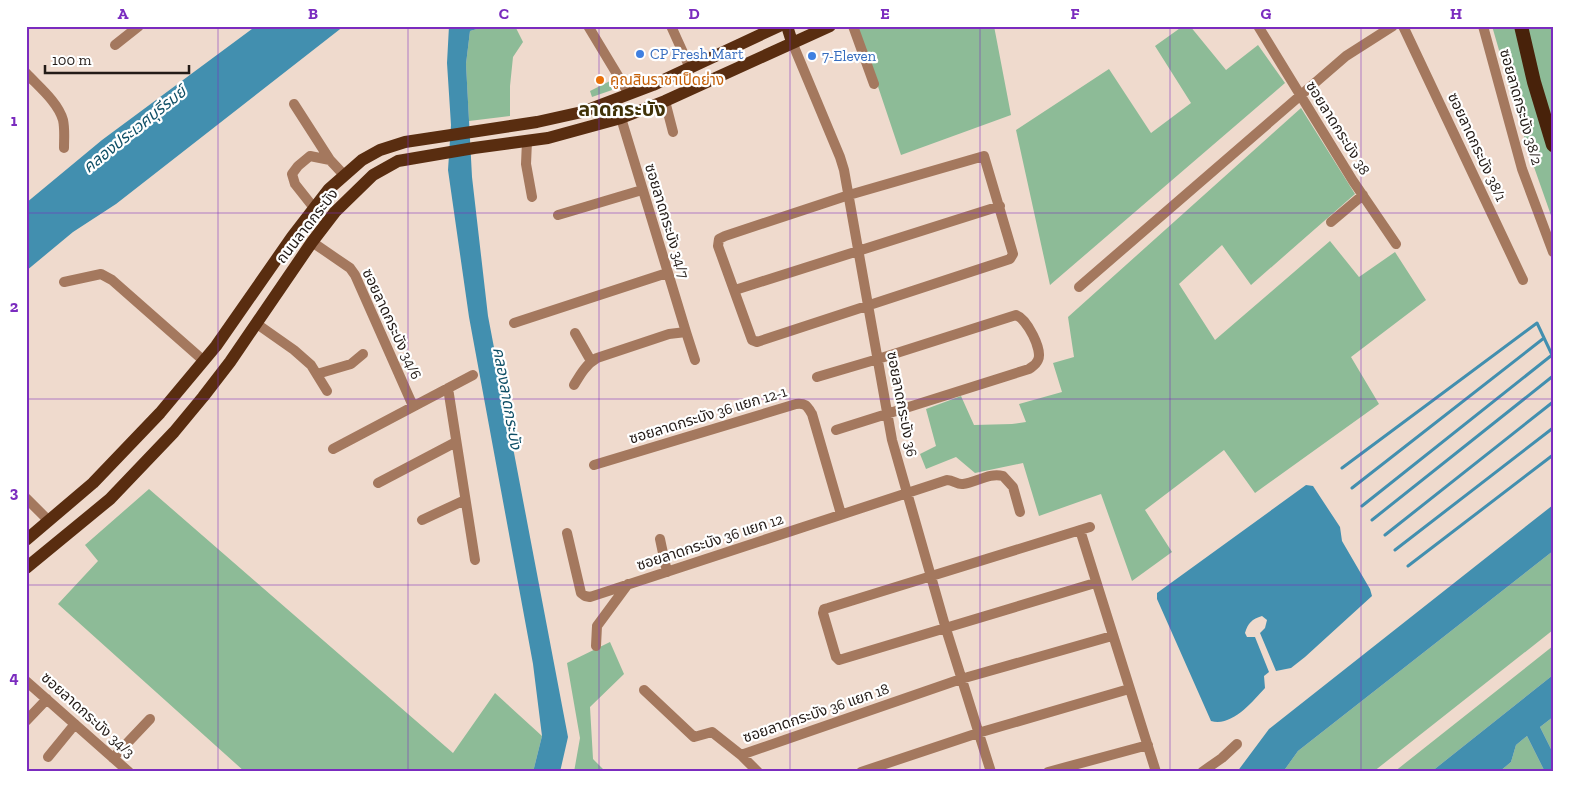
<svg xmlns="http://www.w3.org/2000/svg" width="1579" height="798" viewBox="0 0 1579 798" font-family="'Zilla Slab','Noto Sans Thai',serif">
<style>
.green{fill:#8dbb97}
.water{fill:#428faf}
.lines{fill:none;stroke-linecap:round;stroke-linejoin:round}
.stream{stroke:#428faf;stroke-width:3}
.minor{stroke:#a4785e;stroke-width:10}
.primary{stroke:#592d10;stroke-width:12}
.trunk{stroke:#48220a;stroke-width:14}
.grid{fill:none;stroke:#7b2cbf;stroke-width:1;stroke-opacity:0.55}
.shop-dot{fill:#3f7fe0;stroke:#fff;stroke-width:2}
.food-dot{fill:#e8710a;stroke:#fff;stroke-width:2}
.labels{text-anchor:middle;stroke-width:4.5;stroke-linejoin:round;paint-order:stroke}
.shop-label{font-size:15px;fill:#366cbe;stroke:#fff;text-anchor:start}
.food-label{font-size:15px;fill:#c56008;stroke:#fff;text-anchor:start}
.street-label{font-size:15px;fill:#231b17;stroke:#fff}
.water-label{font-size:16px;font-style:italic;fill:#0f4f66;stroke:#fff}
.district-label{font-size:20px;font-weight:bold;fill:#403208;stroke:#fff}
.neatline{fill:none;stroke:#7b2cbf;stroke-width:2}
.grid-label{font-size:16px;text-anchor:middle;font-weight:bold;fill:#7b2cbf}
</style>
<rect width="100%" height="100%" fill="#efdacd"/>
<path class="green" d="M 477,26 L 515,26 L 523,42 L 513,57 L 510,86 L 510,116 L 469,121 L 466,64 L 470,31 L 477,29 Z
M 860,26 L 994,26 L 1011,115 L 901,155 L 858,27 Z
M 1183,26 L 1190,26 L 1226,70 L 1258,45 L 1285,83 L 1050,285 L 1016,130 L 1109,69 L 1151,133 L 1191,103 L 1155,46 Z
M 1492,26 L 1553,26 L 1553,221 L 1528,150 Z
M 610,81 L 612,90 L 592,97 L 590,91 Z
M 1301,108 L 1355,194 L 1251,285 L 1222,245 L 1179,284 L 1215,340 L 1330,241 L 1359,277 L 1395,252 L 1426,300 L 1351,357 L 1379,404 L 1255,493 L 1224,450 L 1145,510 L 1172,552 L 1132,581 L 1101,494 L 1039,516 L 1023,463 L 975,473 L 956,457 L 926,469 L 920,454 L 936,446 L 926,409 L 961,396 L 974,425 L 1012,424 L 1026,422 L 1019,404 L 1062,392 L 1053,363 L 1074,357 L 1068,317 Z
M 149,489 L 453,753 L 495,693 L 542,736 L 533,772 L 245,772 L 58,604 L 98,561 L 85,545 Z
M 1553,551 L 1553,630 L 1373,772 L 1283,772 L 1298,751 Z
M 610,642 L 624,674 L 590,707 L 593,759 L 606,772 L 574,772 L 580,738 L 567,663 Z
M 1553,646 L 1553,675 L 1431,772 L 1394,772 Z
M 1553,717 L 1553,753 L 1540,727 Z
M 1527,736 L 1545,772 L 1499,772 L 1511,762 L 1516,745 Z"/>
<path class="water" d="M 256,26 L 344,26 L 116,204 L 73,232 L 26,271 L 26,203 L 102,140 Z
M 449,26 L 477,26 L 477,29 L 470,31 L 466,64 L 472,177 L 488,316 L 568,737 L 560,772 L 533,772 L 542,736 L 533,664 L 469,317 L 448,170 L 451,125 L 447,63 Z
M 1306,485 L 1313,486 L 1340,527 L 1342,541 L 1370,589 L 1372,596 L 1305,657 L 1291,668 L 1276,671 L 1260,633 L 1265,628 L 1267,620 L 1262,616 C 1252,619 1248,623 1245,633 L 1247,637 L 1255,637 L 1269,672 L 1264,676 L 1265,688 C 1252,702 1232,727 1211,721 L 1157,599 L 1157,593 Z
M 1553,505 L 1553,551 L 1298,751 L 1283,772 L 1237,772 L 1269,729 Z
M 1553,675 L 1553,717 L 1540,727 L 1553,753 L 1553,772 L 1545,772 L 1527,736 L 1516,745 L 1511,762 L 1499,772 L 1431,772 Z"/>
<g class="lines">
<path class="stream" d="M 1342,468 L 1537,323 L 1553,357
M 1352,488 L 1544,338
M 1362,506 L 1552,355
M 1372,520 L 1553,376
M 1385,535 L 1553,402
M 1395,550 L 1553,428
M 1408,566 L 1553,455"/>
<path class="minor" d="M 588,26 L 629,94
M 671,26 L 690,68
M 853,26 L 874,84
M 1258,26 L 1353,181 L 1396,244
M 1403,26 L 1523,280
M 1483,26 L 1522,169 L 1553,252
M 792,42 L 840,157 L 844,170 L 892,440 L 946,629 L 991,772
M 115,45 L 139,26
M 26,73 C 38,86 58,102 63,120 C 65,129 64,139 64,148
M 665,101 L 673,132
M 294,104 L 330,160 L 344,175
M 527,141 L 526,164 L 532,197
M 984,156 L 1013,254 L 1010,259 L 757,342 L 752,340 L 718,246 L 719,239 L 725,236 L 849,195 Z
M 314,208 L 295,184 L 292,174 L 298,166 L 310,156 L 330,160
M 558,215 L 642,190
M 1331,222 L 1363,195
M 312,242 L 350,268 L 355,275 L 413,406
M 64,282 L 101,274 L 112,280 L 204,361
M 1079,287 L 1346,56 L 1393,26
M 735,290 L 1000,206
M 514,323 L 667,273
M 257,324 L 294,350 L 311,365 L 327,391
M 686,332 L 695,360
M 575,333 L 591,361
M 317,374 L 351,364 L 363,354
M 817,377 L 878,359 L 1016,315 C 1027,319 1043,350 1038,360 C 1036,365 1033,366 1029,369 L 836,430
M 574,385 C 580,375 586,364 597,358 L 669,334 L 686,332 L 621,118
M 448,388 L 475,560
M 333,449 L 473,375
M 594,465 L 796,404 C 806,403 807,406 812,414 L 841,514
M 378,483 L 456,442
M 26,498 L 49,521
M 422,520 L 465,500
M 1090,527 L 828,608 L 824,609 L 823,613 L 836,657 L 839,660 L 1095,583
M 1080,530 L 1156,772
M 567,533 L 581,593 L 585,596 L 590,597 L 947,480 C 954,480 957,485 963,484 C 976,483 989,472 1003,476 L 1013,487 L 1020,512
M 660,539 L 667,572
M 596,646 L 597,626 L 628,584
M 26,681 L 129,772
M 644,690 L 694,737 L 712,732 L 741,755 L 961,679 L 1112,636
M 26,721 L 47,699
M 741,755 L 758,772
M 48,757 L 75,724
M 113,758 L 150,719
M 861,772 L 978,733 L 1129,689
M 1048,772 L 1148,745
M 1202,772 L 1222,758 L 1237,744"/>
<path class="primary" d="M 787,26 L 792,42
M 26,540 L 93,483 L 160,413 L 216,346 L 292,237 L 329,189 L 362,160 L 380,150 L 405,142 L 537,122 L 582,112 L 653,85 L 779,26
M 26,568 L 110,499 L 174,432 L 203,397 L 230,362 L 312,242 L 335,212 L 373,175 L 398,161 L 474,148 L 548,138 L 621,118 L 665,101 L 830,26"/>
<path class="trunk" d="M 1521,26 L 1534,82 L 1553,145"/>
</g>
<path class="grid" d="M 218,26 L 218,772M 408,26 L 408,772M 599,26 L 599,772M 790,26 L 790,772M 980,26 L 980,772M 1170,26 L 1170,772M 1361,26 L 1361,772M 26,213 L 1553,213M 26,399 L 1553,399M 26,585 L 1553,585"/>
<g class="shop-dot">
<circle cx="640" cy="54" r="5"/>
<circle cx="812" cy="56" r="5"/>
</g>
<circle class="food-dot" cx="600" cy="80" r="5"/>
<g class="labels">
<g class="shop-label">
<text x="650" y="59">CP Fresh Mart</text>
<text x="822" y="61">7-Eleven</text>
</g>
<g class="food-label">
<text x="610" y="85">คูณสินราชาเป็ดย่าง</text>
</g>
<g class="street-label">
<text transform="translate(1521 107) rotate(74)" y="5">ซอยลาดกระบัง 38/2</text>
<text transform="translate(1338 128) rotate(58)" y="5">ซอยลาดกระบัง 38</text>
<text transform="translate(1477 147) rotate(65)" y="5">ซอยลาดกระบัง 38/1</text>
<text transform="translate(667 221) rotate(73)" y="5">ซอยลาดกระบัง 34/7</text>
<text transform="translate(307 226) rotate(-52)" y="5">ถนนลาดกระบัง</text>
<text transform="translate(392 324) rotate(65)" y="5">ซอยลาดกระบัง 34/6</text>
<text transform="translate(902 404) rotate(79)" y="5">ซอยลาดกระบัง 36</text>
<text transform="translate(708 415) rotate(-17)" y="5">ซอยลาดกระบัง 36 แยก 12-1</text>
<text transform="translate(710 542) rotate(-18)" y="5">ซอยลาดกระบัง 36 แยก 12</text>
<text transform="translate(816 713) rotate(-19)" y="5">ซอยลาดกระบัง 36 แยก 18</text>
<text transform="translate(88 715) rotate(42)" y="5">ซอยลาดกระบัง 34/3</text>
</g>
<g class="water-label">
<text transform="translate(134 129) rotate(-39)" y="6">คลองประเวศบุรีรมย์</text>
<text transform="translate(508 398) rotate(80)" y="6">คลองลาดกระบัง</text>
</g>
<g class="district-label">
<text x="622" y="116">ลาดกระบัง</text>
</g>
</g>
<rect width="1579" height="798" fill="none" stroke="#ffffff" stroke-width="55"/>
<path d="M45 65v8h144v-8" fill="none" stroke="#231b17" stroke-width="2.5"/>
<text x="52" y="65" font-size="15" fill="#231b17" stroke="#ffffff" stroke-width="4" paint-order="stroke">100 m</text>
<rect x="28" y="28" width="1524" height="742" class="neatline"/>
<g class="grid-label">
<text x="123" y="19">A</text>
<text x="313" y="19">B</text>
<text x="504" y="19">C</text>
<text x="694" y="19">D</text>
<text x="885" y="19">E</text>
<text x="1075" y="19">F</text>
<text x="1266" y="19">G</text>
<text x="1456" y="19">H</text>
<text x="14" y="126">1</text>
<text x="14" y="312">2</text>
<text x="14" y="498">3</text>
<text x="14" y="683">4</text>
</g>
</svg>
